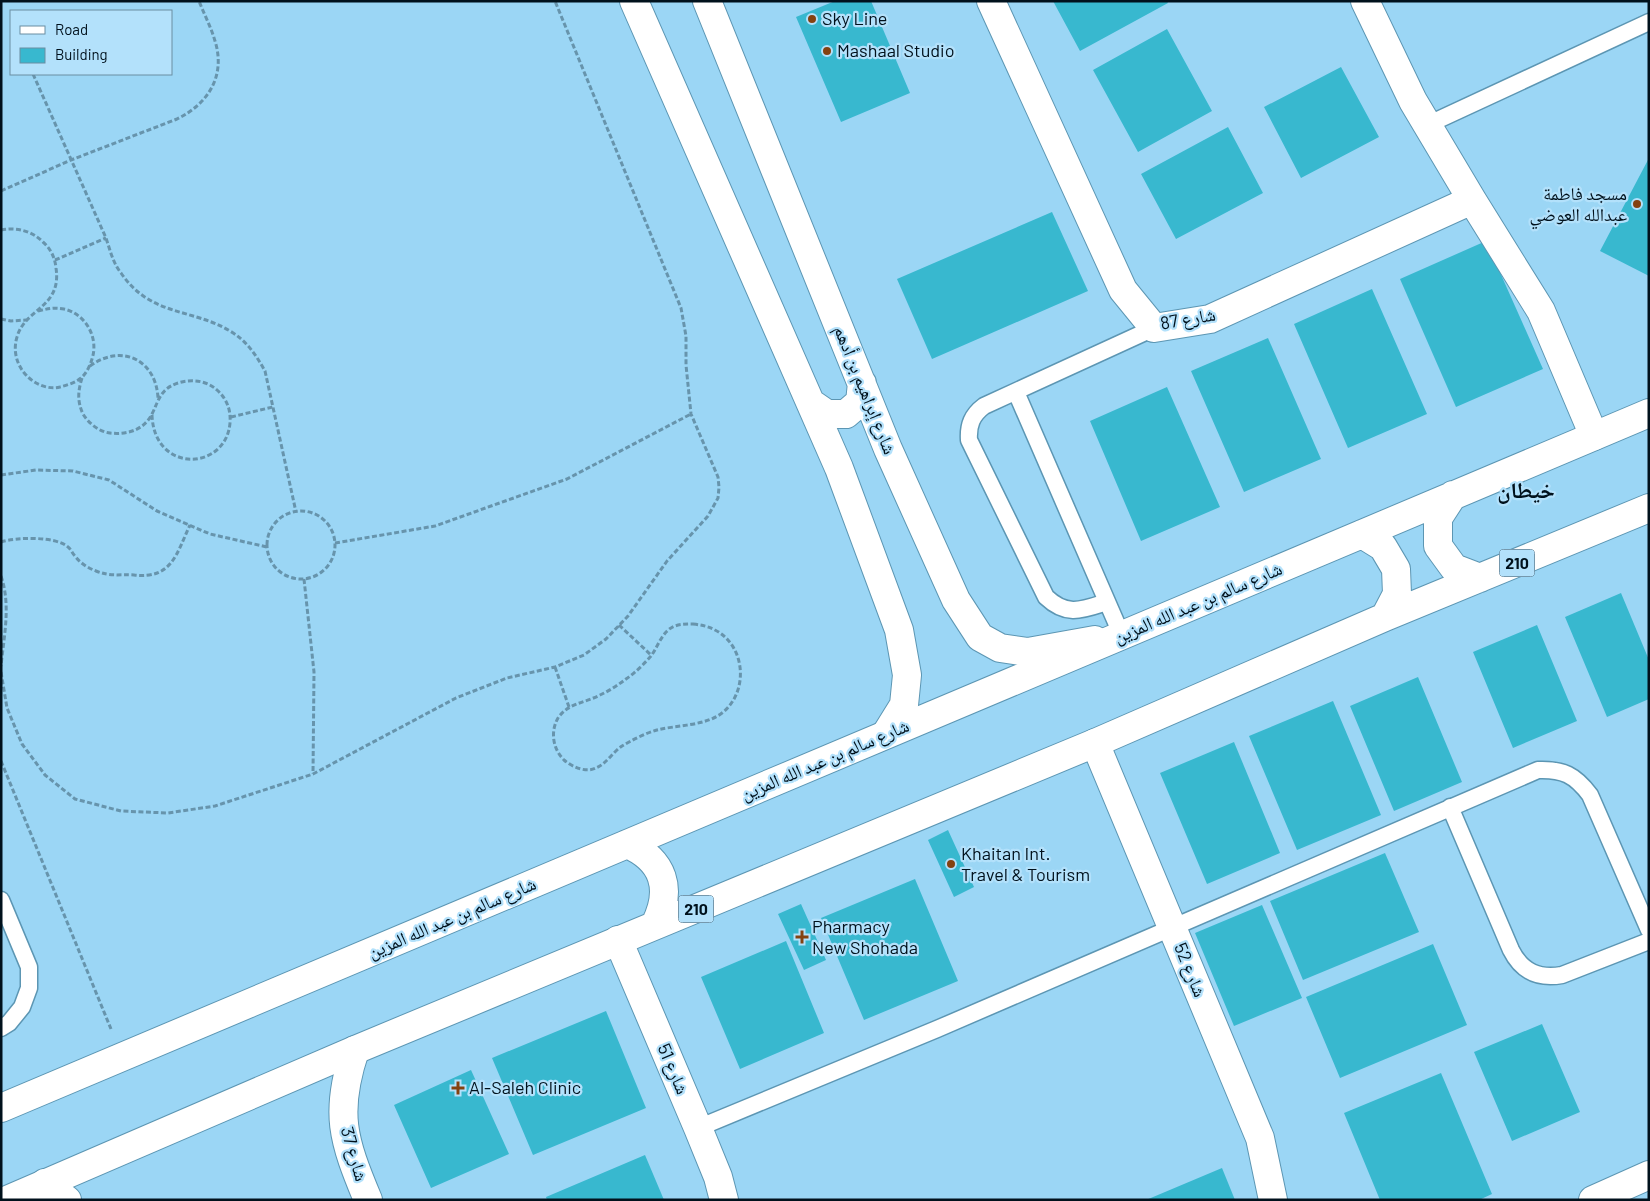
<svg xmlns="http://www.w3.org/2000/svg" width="1650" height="1201" viewBox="0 0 1650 1201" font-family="Barlow,'Noto Naskh Arabic',sans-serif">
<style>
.building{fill:#38b8cf}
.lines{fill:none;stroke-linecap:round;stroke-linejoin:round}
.lane-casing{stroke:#5c96b3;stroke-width:19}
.street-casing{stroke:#5c96b3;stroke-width:30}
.secondary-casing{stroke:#5c96b3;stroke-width:30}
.primary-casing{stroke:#5c96b3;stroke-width:30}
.path{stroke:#6794ac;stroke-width:3;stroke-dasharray:5 2.5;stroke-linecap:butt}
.lane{stroke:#fff;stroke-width:16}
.street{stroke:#fff;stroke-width:28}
.secondary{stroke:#fff;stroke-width:28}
.primary{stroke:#fff;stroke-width:28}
.poi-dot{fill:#844210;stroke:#b3e1fb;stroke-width:2}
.labels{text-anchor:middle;stroke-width:4.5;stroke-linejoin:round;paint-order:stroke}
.shield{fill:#b3e1fb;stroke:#364f5f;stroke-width:1}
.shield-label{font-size:16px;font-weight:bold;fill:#00111c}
.poi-label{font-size:18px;fill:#00111c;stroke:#b3e1fb;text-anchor:start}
.street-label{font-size:18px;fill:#00111c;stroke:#b3e1fb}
.district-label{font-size:22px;font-weight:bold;fill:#00111c;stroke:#b3e1fb}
</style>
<rect width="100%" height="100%" fill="#9bd6f5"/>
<path class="building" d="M 835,1 L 871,1 L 910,93 L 841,122 L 796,17 Z
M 1053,1 L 1167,1 L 1168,3 L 1080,51 Z
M 1167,29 L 1212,111 L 1138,152 L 1093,70 Z
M 1341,67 L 1379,137 L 1301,178 L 1264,107 Z
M 1228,127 L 1263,193 L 1176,239 L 1141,174 Z
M 1649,158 L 1649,276 L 1600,251 Z
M 1052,212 L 1088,291 L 932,359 L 897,279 Z
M 1486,241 L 1543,369 L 1456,407 L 1400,279 Z
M 1372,289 L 1427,414 L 1348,448 L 1294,324 Z
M 1268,338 L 1321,459 L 1244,492 L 1191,371 Z
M 1167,387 L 1220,507 L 1141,541 L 1090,421 Z
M 1621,593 L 1649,660 L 1649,699 L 1607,717 L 1565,617 Z
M 1537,625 L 1577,721 L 1513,748 L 1473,652 Z
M 1418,677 L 1462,782 L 1394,811 L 1350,706 Z
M 1333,701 L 1381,815 L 1297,850 L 1249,736 Z
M 1234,742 L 1280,853 L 1207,884 L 1160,773 Z
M 948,830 L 974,887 L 954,897 L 928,840 Z
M 1385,853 L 1419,932 L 1303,980 L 1270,901 Z
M 915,879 L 958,981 L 864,1020 L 821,918 Z
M 801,904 L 826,960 L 804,970 L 778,914 Z
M 1262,905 L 1302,998 L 1234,1026 L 1195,933 Z
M 786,941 L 824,1033 L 740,1069 L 701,977 Z
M 1433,944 L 1467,1025 L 1340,1078 L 1306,997 Z
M 606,1011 L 646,1108 L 533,1155 L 492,1058 Z
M 1542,1024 L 1580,1112 L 1512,1141 L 1474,1052 Z
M 471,1070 L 509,1154 L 431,1188 L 394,1105 Z
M 1441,1073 L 1492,1194 L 1479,1200 L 1380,1200 L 1344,1113 Z
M 645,1155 L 664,1200 L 547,1200 L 546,1197 Z
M 1222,1168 L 1235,1200 L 1146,1200 Z"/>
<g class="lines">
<g class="lane-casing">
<path id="lane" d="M 1427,125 L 1649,22
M 1016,392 L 1122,636
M 1107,602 C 1082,610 1067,617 1046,597 L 969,440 C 968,425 972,415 984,406 L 1154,328
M 1450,807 L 1511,950 C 1522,972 1539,979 1562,975 L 1649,941
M 1,900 L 29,967 L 29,988 L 22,1007 L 9,1023 L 1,1028
M 698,1128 L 937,1029 L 1538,770 C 1563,769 1575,775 1590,795 L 1649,930"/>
</g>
<g class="street-casing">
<path id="street" d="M 991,1 L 1123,290 L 1154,328 L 1210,319 L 1472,200
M 1365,1 L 1413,101 L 1472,200 L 1541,311 L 1594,436
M 1095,743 L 1260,1138 L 1273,1200
M 618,940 L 698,1128 L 718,1177 L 724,1200
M 355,1050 C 334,1113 343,1140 368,1200
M 45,1183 L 67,1200
M 1593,1200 L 1649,1175"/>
</g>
<g class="secondary-casing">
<path id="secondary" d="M 634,1 L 839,468 L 899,630 L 907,675 L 904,705 L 886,734
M 707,1 L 888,449 L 956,600 L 980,637 L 1000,648 L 1028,652 L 1095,640
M 811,403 L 827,414 L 846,414 L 860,402 L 862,383"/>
</g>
<g class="primary-casing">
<path id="primary" d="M 1453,495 L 1438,518 L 1438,546 L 1454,568 L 1480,578
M 1362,534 L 1383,547 L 1396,569 L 1397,594 L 1385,617
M 627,844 C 664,860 673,889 655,925
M 1,1108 L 1649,413
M 7,1200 L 355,1050 L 1095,743 L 1385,617 L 1649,508"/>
</g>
<path class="path" d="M 33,74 L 106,238 C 110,250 113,263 121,273 C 151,317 192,308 230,331 C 247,341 256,355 265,371 L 296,512
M 1,191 L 71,160 L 177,119 C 208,104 226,76 215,41 C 211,27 204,14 199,1
M 1,230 C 17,227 32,231 43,242 C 51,249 55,258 56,268 C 62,308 25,308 17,337 C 13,350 16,364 26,375 C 34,384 48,390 60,387 C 67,385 75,383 81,378 C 86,374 90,366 92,359 C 99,338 86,314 64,309 C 54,307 47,309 38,311
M 55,260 L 106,238
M 1,319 L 11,321 L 26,320
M 90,366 C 122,343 156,360 158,398
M 82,378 C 78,391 77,401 83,414 C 89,424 100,432 110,433 C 127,435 144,430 152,414 C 159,400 160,389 178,383 C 191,379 206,380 217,390 C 227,399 231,410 230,423 C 226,471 154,474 152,415
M 231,417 L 273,407
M 1,475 L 36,470 L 73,471 L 109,480 L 157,511 L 210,534 L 267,547
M267 545a34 34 0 1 1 68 0a34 34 0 1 1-68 0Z
M 1,542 C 16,537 56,536 68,547 C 71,549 72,553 75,556 C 80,563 88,568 96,571 C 111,577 119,574 134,575 C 172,579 176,555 190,525
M 335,543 L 435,526 L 567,479 L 691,414
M 1,576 C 11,605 4,636 1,666
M 304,579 L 314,672 L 313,774
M 693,624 C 701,625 708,626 715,630 C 746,646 749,692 722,713 C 705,726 677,725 657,730 C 646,733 632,740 622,746 C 613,752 606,764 596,768 C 586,773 572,767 564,760 C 553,749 550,732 558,718 C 568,703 585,703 600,695 C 609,691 618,685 626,679 C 635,673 644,664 651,656 C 657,648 662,633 671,628 C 677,624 685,624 693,624 Z
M 619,625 L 651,655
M 555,667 L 569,707
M 1,672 L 7,708 L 22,744 L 45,775 L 75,799 L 121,811 L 168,813 L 215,806 L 313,774 L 456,698 L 507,678 L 555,667 L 584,655 L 606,639 L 628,616 L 667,561 L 708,516 L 718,498 L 719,487 L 718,477 L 691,414 L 686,365 L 686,336 L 681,308 L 555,1
M 1,761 L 111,1029"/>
<use href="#lane" class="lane"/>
<use href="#street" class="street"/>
<use href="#secondary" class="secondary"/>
<use href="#primary" class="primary"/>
</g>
<g class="poi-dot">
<circle cx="812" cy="19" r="5"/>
<circle cx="827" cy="51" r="5"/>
<circle cx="1637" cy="204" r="5"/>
<circle cx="951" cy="864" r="5"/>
<path d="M799.5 929.5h5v5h5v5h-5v5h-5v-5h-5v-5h5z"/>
<path d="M455.5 1080.5h5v5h5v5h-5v5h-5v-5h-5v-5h5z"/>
</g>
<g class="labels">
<g class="shield">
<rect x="1499.5" y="549.5" width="35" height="27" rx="4"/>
<rect x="678.5" y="895.5" width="35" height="27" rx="4"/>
</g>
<g class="shield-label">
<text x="1517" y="569">210</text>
<text x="696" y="915">210</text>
</g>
<g class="poi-label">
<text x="822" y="25">Sky Line</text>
<text x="837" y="57">Mashaal Studio</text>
<text x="1627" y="200" text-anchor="end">مسجد فاطمة<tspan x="1627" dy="21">عبدالله العوضي</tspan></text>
<text x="961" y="860">Khaitan Int.<tspan x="961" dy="21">Travel &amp; Tourism</tspan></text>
<text x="812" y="933">Pharmacy<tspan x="812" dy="21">New Shohada</tspan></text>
<text x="469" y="1094">Al-Saleh Clinic</text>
</g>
<g class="street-label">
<text transform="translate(1188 319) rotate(-10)" y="6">شارع 87</text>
<text transform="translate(865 390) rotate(68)" y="6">شارع إبراهيم بن أدهم</text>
<text transform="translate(1198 603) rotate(-23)" y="6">شارع سالم بن عبد الله المزين</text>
<text transform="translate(825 760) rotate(-23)" y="6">شارع سالم بن عبد الله المزين</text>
<text transform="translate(452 918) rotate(-23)" y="6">شارع سالم بن عبد الله المزين</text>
<text transform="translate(1190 970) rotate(68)" y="6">شارع 52</text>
<text transform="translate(673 1069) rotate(67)" y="6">51 شارع</text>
<text transform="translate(354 1154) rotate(74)" y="6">شارع 37</text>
</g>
<g class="district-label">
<text x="1526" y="498">خيطان</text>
</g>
</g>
<rect width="1650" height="1201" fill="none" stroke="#00111c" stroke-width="5"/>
<rect x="10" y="10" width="162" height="65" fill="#b3e1fb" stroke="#6b8ea2"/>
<rect x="20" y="26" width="25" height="8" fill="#ffffff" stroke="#6b8ea2"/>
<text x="55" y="35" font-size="15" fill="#00111c">Road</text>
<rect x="20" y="48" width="25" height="15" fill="#38b8cf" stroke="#6b8ea2"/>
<text x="55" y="60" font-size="15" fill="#00111c">Building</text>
</svg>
